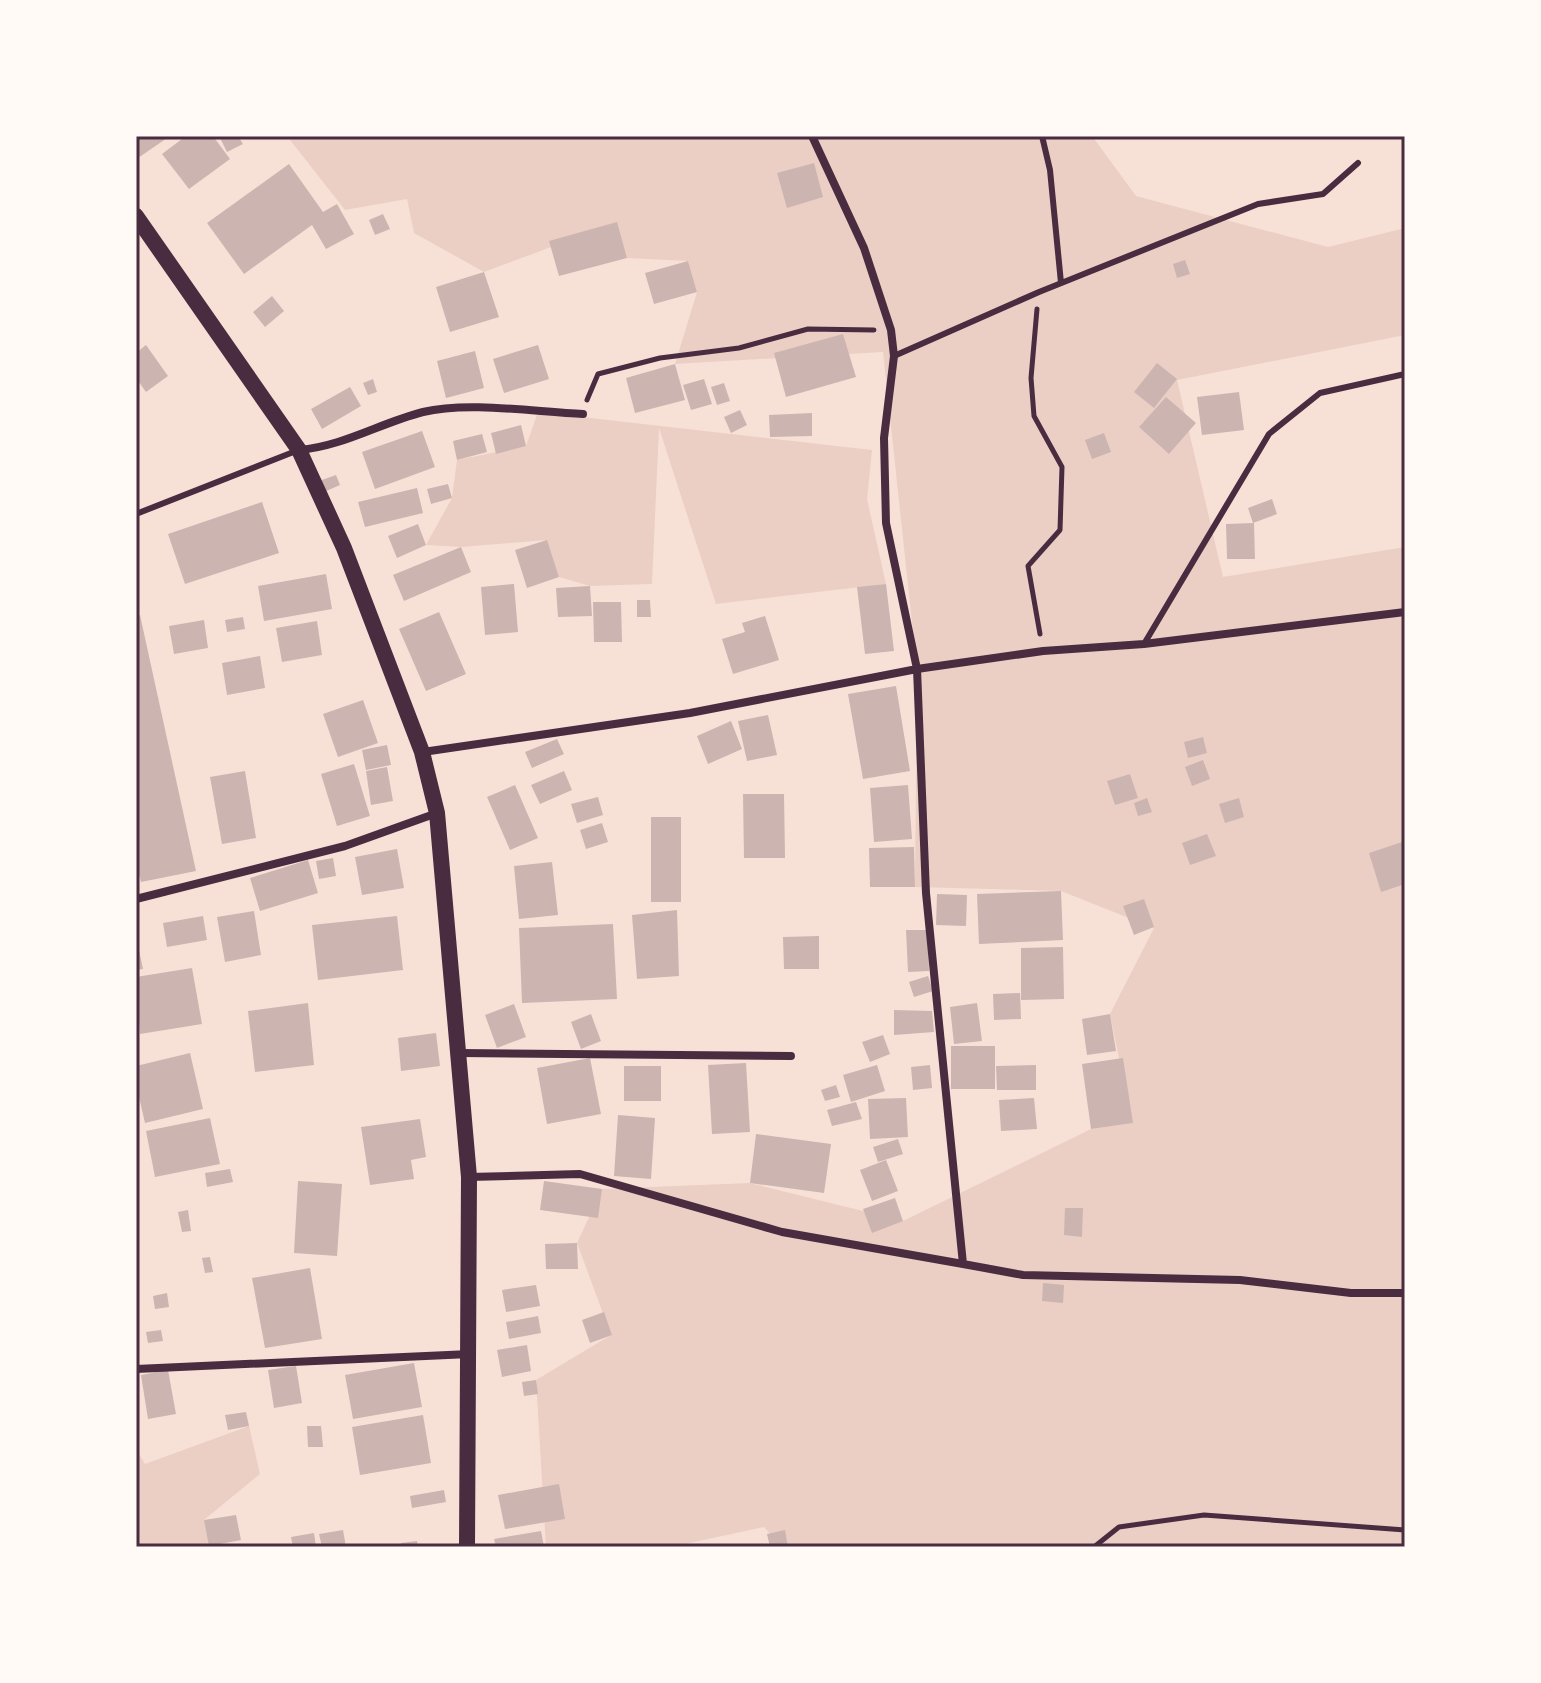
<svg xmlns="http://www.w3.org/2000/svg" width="1541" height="1683" viewBox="0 0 1541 1683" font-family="'Sofia Sans Condensed',sans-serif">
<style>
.green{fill:#ebcfc5}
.building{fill:#ccb4b1}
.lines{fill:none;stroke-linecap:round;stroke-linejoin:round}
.path{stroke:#4a2c40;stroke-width:5}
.service{stroke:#4a2c40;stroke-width:6}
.minor{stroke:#4a2c40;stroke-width:8}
.secondary{stroke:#4a2c40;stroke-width:16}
.neatline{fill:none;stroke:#4a2c40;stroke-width:3}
</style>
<rect width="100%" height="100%" fill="#f7e1d7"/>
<path class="green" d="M 287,136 L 1092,136 L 1136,196 L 1328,247 L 1405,228 L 1405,335 L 1177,380 L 1223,577 L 1405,547 L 1405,1547 L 782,1547 L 764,1527 L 671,1547 L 546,1547 L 536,1380 L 611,1335 L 577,1243 L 602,1189 L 750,1183 L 903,1221 L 1091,1129 L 1132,1123 L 1110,1014 L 1154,928 L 1061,891 L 915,887 L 917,669 L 883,352 L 675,364 L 697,292 L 688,261 L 627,258 L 616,223 L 484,272 L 414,233 L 407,199 L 345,210 Z
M 538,412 L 872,450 L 867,499 L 886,584 L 716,604 L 659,428 L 652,584 L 590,586 L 559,577 L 546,540 L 461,547 L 426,545 L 452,498 L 457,460 L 526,446 Z
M 249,1426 L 260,1474 L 204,1520 L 212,1547 L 136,1547 L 136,1449 L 145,1464 Z"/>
<path class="building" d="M 136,136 L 170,136 L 138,158 Z
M 186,136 L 213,136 L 230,159 L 189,189 L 162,154 Z
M 219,136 L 238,136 L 243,144 L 227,152 Z
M 814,163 L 823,197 L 787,208 L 777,173 Z
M 289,164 L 323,212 L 337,204 L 354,234 L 326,249 L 312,225 L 244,274 L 207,223 Z
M 383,214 L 390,229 L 375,235 L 369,220 Z
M 617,222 L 627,258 L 559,276 L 549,241 Z
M 1185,260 L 1190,274 L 1177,278 L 1173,264 Z
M 688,261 L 697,292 L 654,304 L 645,273 Z
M 484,272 L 499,317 L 450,332 L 436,287 Z
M 272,296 L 284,311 L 265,327 L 253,312 Z
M 843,334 L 856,377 L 786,397 L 774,353 Z
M 146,345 L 168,376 L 146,392 L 136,378 L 136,353 Z
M 538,345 L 549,379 L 504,393 L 493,359 Z
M 475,351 L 484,388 L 446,398 L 437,361 Z
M 1157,363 L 1177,379 L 1154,408 L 1134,392 Z
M 675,364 L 685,400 L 635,413 L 626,378 Z
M 373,379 L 377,392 L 368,395 L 363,383 Z
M 704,379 L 712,404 L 691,410 L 683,385 Z
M 724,383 L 730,401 L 717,405 L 711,387 Z
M 350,387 L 361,406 L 322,429 L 311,409 Z
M 1239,392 L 1244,430 L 1202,435 L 1197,397 Z
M 1166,397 L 1196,423 L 1169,454 L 1139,427 Z
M 740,410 L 747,425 L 731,433 L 724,417 Z
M 812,413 L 812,436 L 770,437 L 769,415 Z
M 521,425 L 526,446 L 496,454 L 491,433 Z
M 422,431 L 435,467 L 375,489 L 362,452 Z
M 1104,433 L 1111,452 L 1092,459 L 1085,440 Z
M 482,434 L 487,452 L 457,460 L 453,441 Z
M 336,475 L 340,485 L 324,492 L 319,481 Z
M 448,484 L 452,498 L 431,504 L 427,489 Z
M 417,488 L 423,513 L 365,527 L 358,502 Z
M 1272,499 L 1277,514 L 1253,523 L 1248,508 Z
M 262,502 L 279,553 L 185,584 L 168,534 Z
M 1254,523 L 1255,559 L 1227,559 L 1226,524 Z
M 418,524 L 426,545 L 397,558 L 388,536 Z
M 547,540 L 559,577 L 527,588 L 515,550 Z
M 461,547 L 471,572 L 404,601 L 393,575 Z
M 326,574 L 332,609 L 264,621 L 258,586 Z
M 514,584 L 518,632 L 485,635 L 481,587 Z
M 886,584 L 894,651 L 865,654 L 857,587 Z
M 590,586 L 592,616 L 558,617 L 556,588 Z
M 637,600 L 650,600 L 651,617 L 637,617 Z
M 593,602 L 621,602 L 622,642 L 594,642 Z
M 439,612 L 466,674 L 426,691 L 399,629 Z
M 140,615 L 196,871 L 141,882 L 136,861 L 136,616 Z
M 765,616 L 779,660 L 733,674 L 722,639 L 745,632 L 742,623 Z
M 243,617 L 245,629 L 227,632 L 225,620 Z
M 204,620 L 208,648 L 174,654 L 169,626 Z
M 317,621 L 322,655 L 282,662 L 276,628 Z
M 260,656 L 265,688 L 227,695 L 222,663 Z
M 896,686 L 910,771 L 863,779 L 848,694 Z
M 363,700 L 378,743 L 338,757 L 323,714 Z
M 768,715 L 777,755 L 747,761 L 738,721 Z
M 731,721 L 742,749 L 708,764 L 697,736 Z
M 1203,737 L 1207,753 L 1188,758 L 1184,742 Z
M 557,739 L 564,754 L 532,768 L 525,752 Z
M 387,745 L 391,765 L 366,770 L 362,750 Z
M 1203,760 L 1210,779 L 1192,786 L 1185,767 Z
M 354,764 L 370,816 L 337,826 L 321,774 Z
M 387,767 L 393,801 L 371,805 L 366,771 Z
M 245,771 L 256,838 L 222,844 L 210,777 Z
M 564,771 L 572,790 L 540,804 L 531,785 Z
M 1130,774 L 1138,798 L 1115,805 L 1107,781 Z
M 515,785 L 538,838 L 510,850 L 487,797 Z
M 908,785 L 912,839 L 874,842 L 870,788 Z
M 743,794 L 784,794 L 785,858 L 744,858 Z
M 598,797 L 603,815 L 577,823 L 571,804 Z
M 1147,798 L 1152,812 L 1138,816 L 1134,803 Z
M 1239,798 L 1244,817 L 1225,823 L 1219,804 Z
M 651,817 L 681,817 L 681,902 L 651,902 Z
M 602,823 L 608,842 L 586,849 L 580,830 Z
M 1207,834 L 1216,856 L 1190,865 L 1182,843 Z
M 1405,841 L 1405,884 L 1381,892 L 1369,853 Z
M 914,847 L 915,887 L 870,887 L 869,848 Z
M 397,849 L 404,888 L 362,895 L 355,857 Z
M 333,858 L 336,876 L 319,879 L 316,861 Z
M 308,860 L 318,893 L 260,911 L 250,878 Z
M 552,862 L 558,915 L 519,919 L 514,866 Z
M 1061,891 L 1063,940 L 979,944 L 977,894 Z
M 937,894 L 967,895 L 966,926 L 936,925 Z
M 1144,899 L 1154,927 L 1134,935 L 1123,906 Z
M 677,910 L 679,976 L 637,979 L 632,915 Z
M 254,911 L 261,955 L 225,962 L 217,917 Z
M 203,916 L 207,940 L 167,947 L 163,923 Z
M 397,916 L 403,970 L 318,980 L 312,925 Z
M 613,924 L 617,999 L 522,1003 L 519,928 Z
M 906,930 L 928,930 L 929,971 L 908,972 Z
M 136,936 L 143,969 L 136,970 Z
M 819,936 L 819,969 L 784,969 L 783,937 Z
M 1063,947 L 1064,999 L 1021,1000 L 1021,948 Z
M 192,968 L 202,1024 L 140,1034 L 136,977 Z
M 928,976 L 933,991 L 914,997 L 909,982 Z
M 1020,993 L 1021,1019 L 994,1020 L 993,994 Z
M 308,1003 L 314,1065 L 255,1072 L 248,1011 Z
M 977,1003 L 982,1041 L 954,1044 L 950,1007 Z
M 514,1004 L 526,1037 L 497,1048 L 485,1015 Z
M 894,1010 L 932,1011 L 934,1032 L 894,1035 Z
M 591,1014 L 601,1041 L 581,1049 L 571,1022 Z
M 1110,1014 L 1116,1051 L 1087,1055 L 1082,1019 Z
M 436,1033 L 440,1066 L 401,1071 L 398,1038 Z
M 883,1035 L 890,1054 L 870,1062 L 862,1042 Z
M 951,1046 L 995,1046 L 995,1089 L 951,1089 Z
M 190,1053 L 203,1109 L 145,1123 L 136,1084 L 136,1066 Z
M 590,1058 L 601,1114 L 547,1124 L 537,1068 Z
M 1123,1058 L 1133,1123 L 1091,1129 L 1082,1064 Z
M 746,1063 L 750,1132 L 712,1134 L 708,1065 Z
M 877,1065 L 885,1091 L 851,1102 L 843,1075 Z
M 930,1065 L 932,1088 L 913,1090 L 911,1067 Z
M 1036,1065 L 1036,1090 L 997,1090 L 996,1066 Z
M 624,1066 L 661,1066 L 661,1101 L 624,1101 Z
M 836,1085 L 840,1097 L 825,1101 L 821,1090 Z
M 906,1098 L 908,1137 L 870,1139 L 868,1099 Z
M 1034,1098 L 1037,1129 L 1001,1131 L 999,1100 Z
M 856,1102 L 862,1119 L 832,1126 L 827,1110 Z
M 618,1115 L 655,1118 L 651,1179 L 614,1176 Z
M 210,1118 L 220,1164 L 155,1177 L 146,1131 Z
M 420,1119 L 426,1157 L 411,1160 L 414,1179 L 370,1185 L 361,1127 Z
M 756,1134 L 831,1144 L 824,1193 L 750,1183 Z
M 898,1139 L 903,1154 L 878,1162 L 873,1147 Z
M 886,1160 L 898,1191 L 872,1201 L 860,1170 Z
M 230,1169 L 233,1182 L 207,1187 L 205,1173 Z
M 298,1181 L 342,1184 L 337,1256 L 294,1253 Z
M 544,1181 L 602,1189 L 598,1218 L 540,1210 Z
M 895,1198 L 903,1221 L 872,1233 L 863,1209 Z
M 1065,1208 L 1083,1208 L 1082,1237 L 1064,1235 Z
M 188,1210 L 191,1231 L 182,1232 L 178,1212 Z
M 577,1243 L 578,1269 L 546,1269 L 545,1244 Z
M 210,1257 L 213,1272 L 205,1273 L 202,1258 Z
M 310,1268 L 322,1339 L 265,1348 L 252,1278 Z
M 1043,1283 L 1064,1285 L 1063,1303 L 1042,1301 Z
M 536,1285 L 540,1306 L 506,1312 L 502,1290 Z
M 167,1293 L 169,1307 L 155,1309 L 153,1296 Z
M 604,1312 L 612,1335 L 590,1343 L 582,1320 Z
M 538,1316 L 541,1333 L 509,1339 L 506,1322 Z
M 161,1330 L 163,1341 L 148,1343 L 146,1332 Z
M 527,1345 L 531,1371 L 502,1377 L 497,1350 Z
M 414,1363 L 422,1407 L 353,1419 L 345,1375 Z
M 296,1366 L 302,1403 L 274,1408 L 268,1370 Z
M 168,1370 L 176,1414 L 148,1419 L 141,1375 Z
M 536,1380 L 538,1394 L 524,1396 L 522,1382 Z
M 246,1412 L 249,1426 L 228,1430 L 225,1415 Z
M 423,1415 L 431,1463 L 360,1475 L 352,1427 Z
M 307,1426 L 321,1426 L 323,1447 L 308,1447 Z
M 559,1484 L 565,1519 L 505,1529 L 498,1495 Z
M 444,1490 L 446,1502 L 412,1508 L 410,1496 Z
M 236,1515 L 241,1540 L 209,1546 L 204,1520 Z
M 343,1530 L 346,1547 L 322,1547 L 319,1534 Z
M 785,1530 L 788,1547 L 770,1547 L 767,1534 Z
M 541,1531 L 544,1547 L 496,1547 L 494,1539 Z
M 314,1533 L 316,1547 L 293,1547 L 291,1537 Z
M 417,1541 L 418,1547 L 402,1547 L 401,1543 Z"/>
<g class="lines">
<path class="path" d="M 1037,309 L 1031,378 L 1034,416 L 1062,467 L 1060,530 L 1028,566 L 1040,634
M 587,400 L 598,374 L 660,358 L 739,348 L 808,329 L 874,330
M 1094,1547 L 1119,1527 L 1204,1515 L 1405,1530"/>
<path class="service" d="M 1042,136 L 1050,170 L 1061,283
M 894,356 L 1039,292 L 1258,204 L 1323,194 L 1358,163
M 136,514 L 296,451
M 1144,644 L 1269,434 L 1320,393 L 1405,374"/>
<path class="minor" d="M 812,136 L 864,248 L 891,330 L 894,356 L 884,438 L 886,523 L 917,669 L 926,893 L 963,1264 L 1023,1275 L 1240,1280 L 1351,1293 L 1405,1293
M 299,450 C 344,446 380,423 423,412 C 468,401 535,412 583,414
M 423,752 L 690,713 L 917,669 L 1043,651 L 1144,644 L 1405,612
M 136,899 L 345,846 L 437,813
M 460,1053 L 791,1056
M 469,1177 L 580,1174 L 782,1232 L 963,1264
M 136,1369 L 470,1354"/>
<path class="secondary" d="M 136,216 L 299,450 L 344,548 L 422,752 L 437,813 L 469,1177 L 467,1547"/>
</g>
<rect width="1541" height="1683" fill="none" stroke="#fffaf5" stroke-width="276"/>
<rect x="138" y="138" width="1265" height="1407" class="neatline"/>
</svg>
